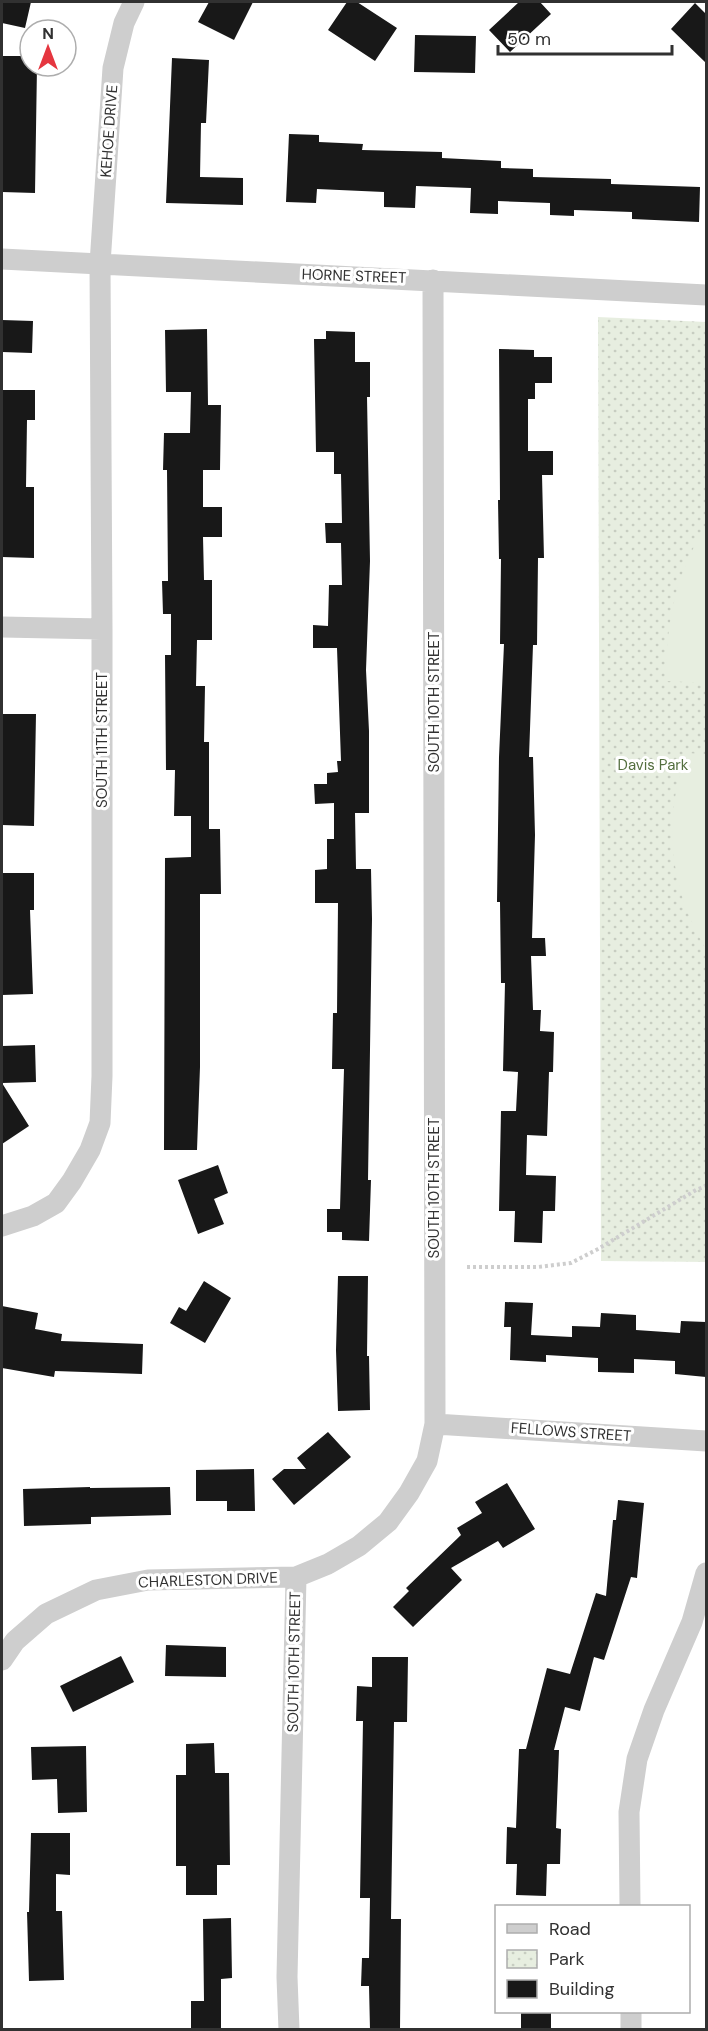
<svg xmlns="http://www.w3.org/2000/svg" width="708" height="2031" viewBox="0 0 708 2031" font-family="'DM Sans',sans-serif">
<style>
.park{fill:url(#park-dots)}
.garden{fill:#e7eee0}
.building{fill:#181818}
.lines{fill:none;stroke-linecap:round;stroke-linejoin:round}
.path{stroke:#cecece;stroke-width:4;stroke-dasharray:3 3;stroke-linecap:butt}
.minor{stroke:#cecece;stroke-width:21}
.labels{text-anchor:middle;stroke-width:6;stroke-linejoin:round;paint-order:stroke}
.street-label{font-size:15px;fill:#313131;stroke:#fff}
.park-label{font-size:15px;fill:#536e3e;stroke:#fff}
</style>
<defs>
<pattern id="park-dots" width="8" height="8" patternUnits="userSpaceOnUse" patternTransform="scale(1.5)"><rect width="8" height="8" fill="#e7eee0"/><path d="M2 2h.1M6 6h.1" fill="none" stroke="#c7cdc1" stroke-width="1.8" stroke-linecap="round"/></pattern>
</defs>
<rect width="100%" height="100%" fill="#fff"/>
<path class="park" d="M 598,317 L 706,322 L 706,1262 L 601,1261 Z"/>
<path class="garden" d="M 706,526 L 706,683 L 666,681 C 666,624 675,574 706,526 Z
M 686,753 L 706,754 L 706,949 C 669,888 663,821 686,753 Z"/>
<path class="building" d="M 2,2 L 31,2 L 25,28 L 2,23 Z
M 209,2 L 253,2 L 234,40 L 198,22 Z
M 347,2 L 357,2 L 397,28 L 375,61 L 328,30 Z
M 519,2 L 540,2 L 551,14 L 510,52 L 489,30 Z
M 695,3 L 706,14 L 706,63 L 671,29 Z
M 415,35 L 476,36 L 475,73 L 414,72 Z
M 3,56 L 30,56 L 30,66 L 37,66 L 35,193 L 2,192 Z
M 172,58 L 209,60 L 206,123 L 201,123 L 200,177 L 243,178 L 243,205 L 166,203 Z
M 289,134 L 319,135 L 319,142 L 363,144 L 362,150 L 442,152 L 442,158 L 501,161 L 501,168 L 533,169 L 533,177 L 611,179 L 611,184 L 700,187 L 699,222 L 632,219 L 632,212 L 574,210 L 574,216 L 550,215 L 550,203 L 498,201 L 498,214 L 470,213 L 471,188 L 416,186 L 415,208 L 384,207 L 384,192 L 317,189 L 316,203 L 286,202 Z
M 2,320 L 33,321 L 32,353 L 2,352 Z
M 207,329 L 208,405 L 221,405 L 220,470 L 203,470 L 203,507 L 222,507 L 222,537 L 203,537 L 204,580 L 212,580 L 212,640 L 197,640 L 196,686 L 205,686 L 204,742 L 209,742 L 209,829 L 220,829 L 221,894 L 200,894 L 200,1067 L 197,1150 L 164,1150 L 165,858 L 191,857 L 191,816 L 174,816 L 175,770 L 166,770 L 165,655 L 171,655 L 171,614 L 163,614 L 162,581 L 168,581 L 167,470 L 163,470 L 164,433 L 190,433 L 191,392 L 166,392 L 165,330 Z
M 326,331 L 355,332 L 355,362 L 370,362 L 370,397 L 367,397 L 370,561 L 366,670 L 369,731 L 369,813 L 355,813 L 356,869 L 371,869 L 372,919 L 368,1180 L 371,1180 L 369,1241 L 342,1240 L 342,1232 L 327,1232 L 327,1209 L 340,1209 L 344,1069 L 332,1069 L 333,1013 L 337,1013 L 338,903 L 315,903 L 315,870 L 327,869 L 327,839 L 334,839 L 334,803 L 315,804 L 314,784 L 327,784 L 327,773 L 338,772 L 337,761 L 341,761 L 337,648 L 313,648 L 313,625 L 328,626 L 329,585 L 342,585 L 341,543 L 326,543 L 325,523 L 342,523 L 341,474 L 334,474 L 334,452 L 316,452 L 314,339 L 326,339 Z
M 499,349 L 534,350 L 534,357 L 552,357 L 552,383 L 535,383 L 535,399 L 528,399 L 528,451 L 553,451 L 553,475 L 542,475 L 544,558 L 538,558 L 537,645 L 533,645 L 529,757 L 533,757 L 535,835 L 532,938 L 545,938 L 546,956 L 531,956 L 533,1010 L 541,1010 L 540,1031 L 554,1032 L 553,1072 L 549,1072 L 547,1136 L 527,1135 L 526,1175 L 556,1176 L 555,1211 L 543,1211 L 542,1243 L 514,1242 L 515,1211 L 499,1211 L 501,1111 L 516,1111 L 518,1072 L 503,1071 L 505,983 L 501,983 L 500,902 L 497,902 L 499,757 L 504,644 L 500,644 L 501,559 L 499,559 L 498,500 L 500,500 Z
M 2,390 L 35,390 L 35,420 L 27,420 L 26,487 L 34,487 L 34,558 L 2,557 Z
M 2,714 L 36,714 L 34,826 L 2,825 Z
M 2,873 L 34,873 L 34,910 L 30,910 L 33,994 L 2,995 Z
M 35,1045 L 36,1082 L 2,1083 L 29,1126 L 2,1144 L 2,1046 Z
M 218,1165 L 228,1193 L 214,1199 L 224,1224 L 198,1234 L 178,1180 Z
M 338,1276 L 368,1276 L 367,1356 L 369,1356 L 370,1410 L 338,1411 L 336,1350 Z
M 204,1281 L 231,1298 L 205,1343 L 170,1323 L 179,1307 L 186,1311 Z
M 505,1302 L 533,1303 L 531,1335 L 572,1337 L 572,1326 L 600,1327 L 601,1313 L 636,1315 L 636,1330 L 680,1333 L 681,1321 L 706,1322 L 706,1377 L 675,1374 L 675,1361 L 634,1359 L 634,1373 L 598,1372 L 598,1358 L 546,1355 L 546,1362 L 510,1360 L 511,1327 L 504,1327 Z
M 2,1306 L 38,1313 L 35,1329 L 62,1334 L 61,1341 L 143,1344 L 142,1374 L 55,1371 L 54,1377 L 2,1368 Z
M 328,1432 L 351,1457 L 294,1505 L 272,1479 L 284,1469 L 306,1469 L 297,1458 Z
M 254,1469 L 255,1511 L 227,1511 L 227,1501 L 196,1501 L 196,1470 Z
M 507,1483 L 535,1529 L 503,1548 L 498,1541 L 451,1568 L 462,1580 L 413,1627 L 393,1607 L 409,1591 L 406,1588 L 461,1535 L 457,1528 L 482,1513 L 475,1502 Z
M 90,1487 L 90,1488 L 170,1487 L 171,1515 L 91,1517 L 91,1524 L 24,1526 L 23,1489 Z
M 618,1500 L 644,1503 L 637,1578 L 631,1577 L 604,1660 L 594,1657 L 580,1711 L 565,1707 L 554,1750 L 559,1750 L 556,1828 L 561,1829 L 560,1864 L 547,1864 L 546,1896 L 516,1895 L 517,1864 L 506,1864 L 507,1827 L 516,1828 L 519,1749 L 526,1749 L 547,1668 L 570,1674 L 596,1593 L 606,1596 L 613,1520 L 616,1520 Z
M 166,1645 L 226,1647 L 226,1677 L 165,1676 Z
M 121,1656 L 134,1682 L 73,1712 L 60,1686 Z
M 372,1657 L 408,1657 L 407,1722 L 394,1722 L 391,1919 L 401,1919 L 400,2030 L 370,2030 L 369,1986 L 361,1986 L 362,1958 L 369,1958 L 370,1898 L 360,1898 L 363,1721 L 356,1721 L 357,1686 L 372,1687 Z
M 214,1743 L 215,1773 L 229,1773 L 230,1865 L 217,1865 L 217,1895 L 186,1895 L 186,1866 L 176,1866 L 176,1775 L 186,1775 L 186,1744 Z
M 86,1746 L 87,1812 L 58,1813 L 57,1779 L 32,1780 L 31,1747 Z
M 31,1833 L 70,1833 L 70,1875 L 56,1874 L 56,1911 L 62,1911 L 64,1980 L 29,1981 L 27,1912 L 29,1912 Z
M 231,1918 L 232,1978 L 221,1979 L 221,2030 L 191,2030 L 191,2001 L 204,2001 L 203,1919 Z
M 521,2012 L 551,2012 L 551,2030 L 521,2030 Z"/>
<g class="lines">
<path class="path" d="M 467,1267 L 538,1267 L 571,1263 L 598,1249 L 696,1190 L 706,1186"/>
<path class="minor" d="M 2,259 L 706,295
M 2,627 L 102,629
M 2,1226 L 33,1216 L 56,1203 L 72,1181 L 90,1150 L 100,1123 L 102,1076 L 102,629 L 100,264 L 113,68 L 124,23 L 134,2
M 435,1424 L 706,1441
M 2,1660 L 15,1641 L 46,1614 L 96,1590 L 148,1580 L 296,1577 L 328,1564 L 359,1546 L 388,1522 L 409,1493 L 427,1461 L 435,1424 L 433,280
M 630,1906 L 629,1812 L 637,1759 L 654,1710 L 692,1622 L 706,1573
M 631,2012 L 631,2030
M 289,2030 L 287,1977 L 296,1577"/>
</g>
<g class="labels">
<g class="street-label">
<text transform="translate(109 131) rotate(-86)" y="5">KEHOE DRIVE</text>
<text transform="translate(354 276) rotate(2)" y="5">HORNE STREET</text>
<text transform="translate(434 702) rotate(-90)" y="5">SOUTH 10TH STREET</text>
<text transform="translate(102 740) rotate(-90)" y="5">SOUTH 11TH STREET</text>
<text transform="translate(434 1188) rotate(-90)" y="5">SOUTH 10TH STREET</text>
<text transform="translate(571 1432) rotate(4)" y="5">FELLOWS STREET</text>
<text transform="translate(208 1580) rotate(-2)" y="5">CHARLESTON DRIVE</text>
<text transform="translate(294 1662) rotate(-89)" y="5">SOUTH 10TH STREET</text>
</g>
<g class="park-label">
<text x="653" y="770">Davis Park</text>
</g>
</g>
<rect width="708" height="2031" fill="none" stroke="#313131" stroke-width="6"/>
<rect x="495" y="1905" width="195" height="108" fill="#ffffff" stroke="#adadad" stroke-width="1.5"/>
<rect x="507" y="1924" width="30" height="9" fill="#cecece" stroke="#adadad" stroke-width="1.5"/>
<text x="549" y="1935" font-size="18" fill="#313131">Road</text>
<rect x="507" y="1950" width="30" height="18" fill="url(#park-dots)" stroke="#adadad" stroke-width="1.5"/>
<text x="549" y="1965" font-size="18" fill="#313131">Park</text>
<rect x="507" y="1980" width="30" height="18" fill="#181818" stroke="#adadad" stroke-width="1.5"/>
<text x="549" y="1995" font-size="18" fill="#313131">Building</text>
<g transform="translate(48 48)"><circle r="28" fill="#ffffff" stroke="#adadad" stroke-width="1.5"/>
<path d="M0-4.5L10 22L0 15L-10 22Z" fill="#e5363f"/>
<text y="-9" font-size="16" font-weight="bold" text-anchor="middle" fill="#313131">N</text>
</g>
<path d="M498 45v9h174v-9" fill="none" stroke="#313131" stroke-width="3"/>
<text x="507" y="45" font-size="18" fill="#313131" stroke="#ffffff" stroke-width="4.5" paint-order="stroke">50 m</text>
</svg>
